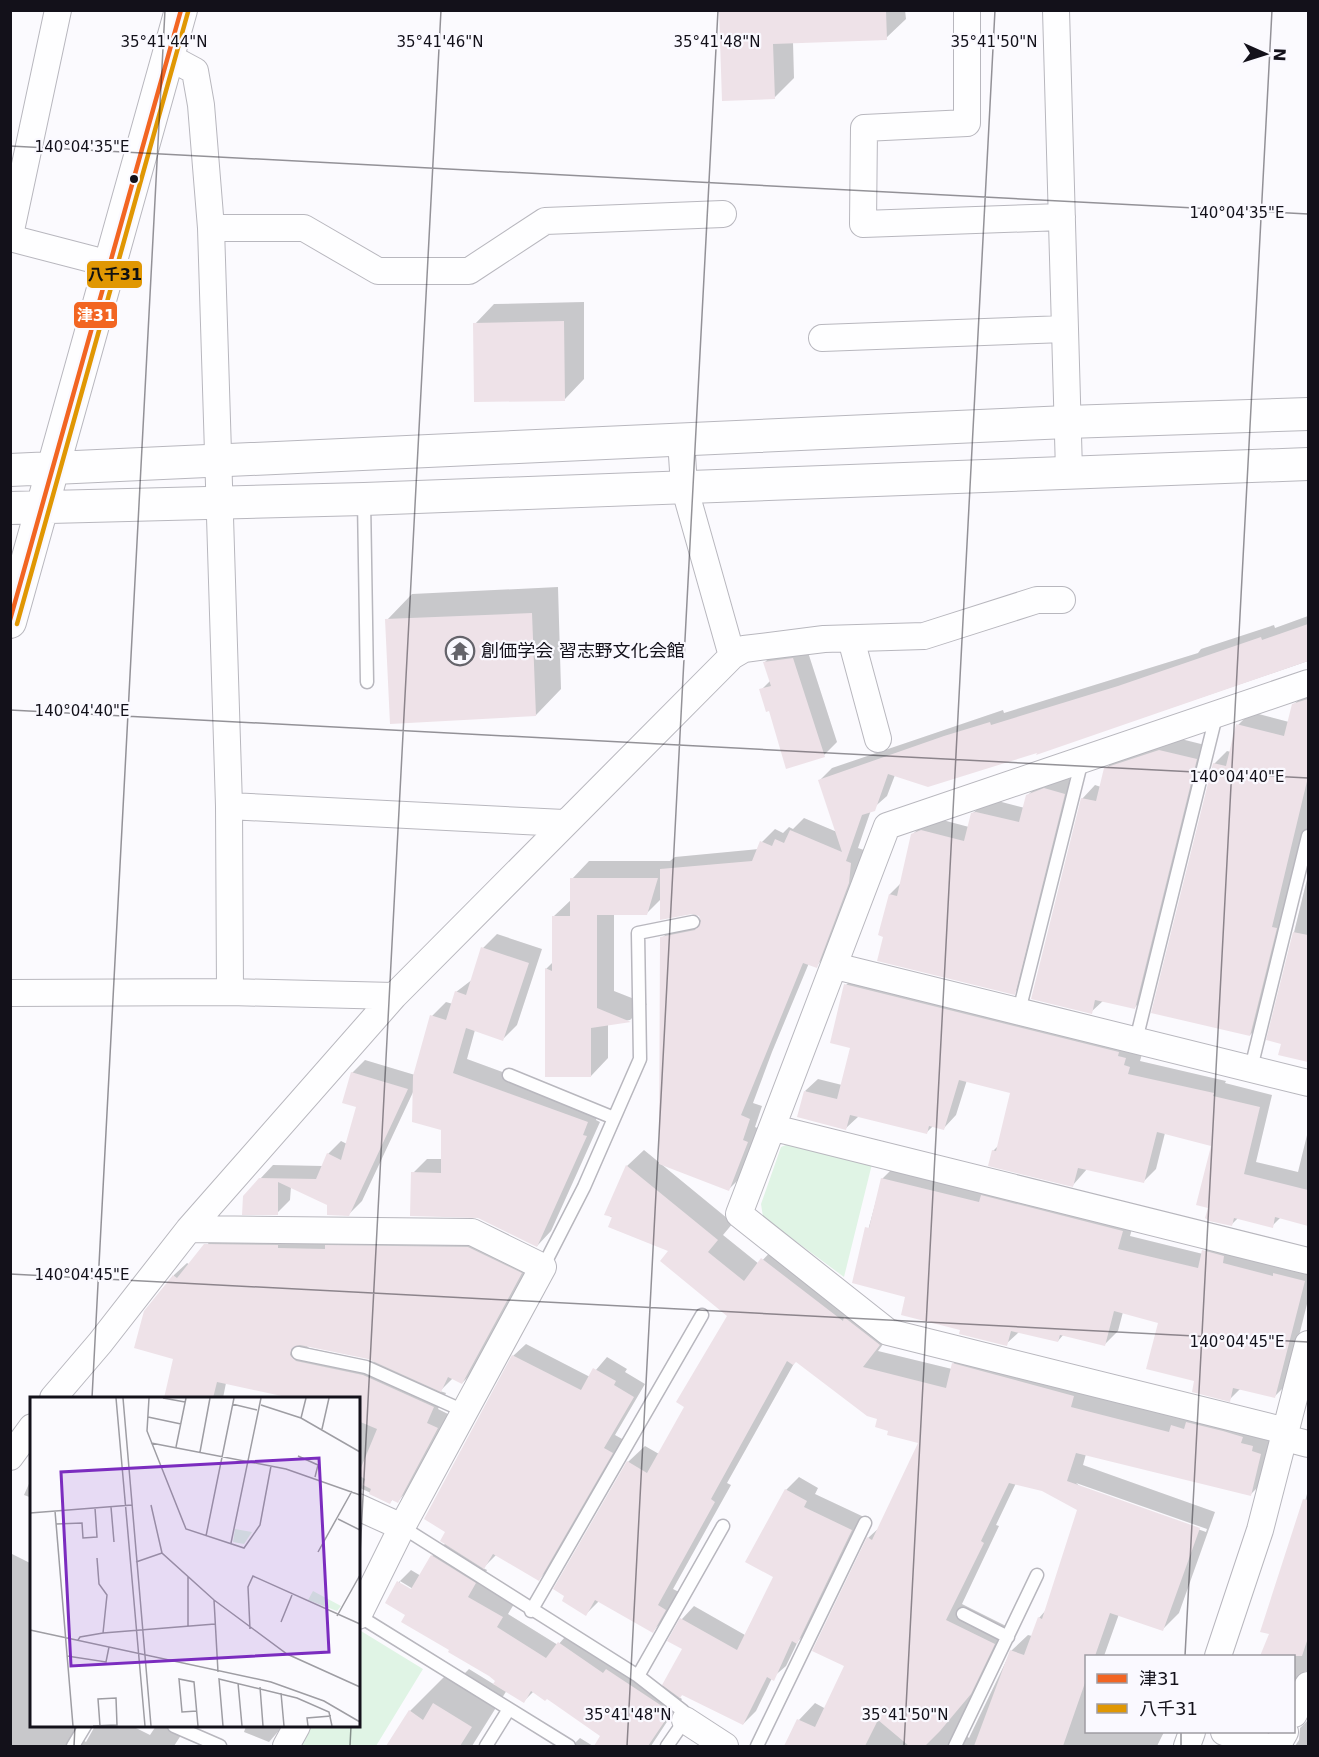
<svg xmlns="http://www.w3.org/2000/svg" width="1319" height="1757" viewBox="0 0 1319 1757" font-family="'DejaVu Sans','Noto Sans JP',sans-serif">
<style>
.green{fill:#e0f4e5}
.shadow{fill:#0003;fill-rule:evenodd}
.building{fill:#eee2e8}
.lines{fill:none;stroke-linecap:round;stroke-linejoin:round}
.service-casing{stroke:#b8b7be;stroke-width:15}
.minor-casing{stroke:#b8b7be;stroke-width:28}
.tertiary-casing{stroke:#b8b7be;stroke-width:34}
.service{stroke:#fefeff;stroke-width:12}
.minor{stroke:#fefeff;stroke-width:26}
.tertiary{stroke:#fefeff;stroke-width:32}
.bus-1-casing{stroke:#faf9ff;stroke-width:9}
.bus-2-casing{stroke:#faf9ff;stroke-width:9}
.bus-1{stroke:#f26522;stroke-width:4.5}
.bus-2{stroke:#e09703;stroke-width:4.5}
.ticks{fill:none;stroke:#13111a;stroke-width:1.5;stroke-opacity:0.45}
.bus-dot{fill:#13111a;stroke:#faf9ff;stroke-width:2}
.labels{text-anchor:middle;stroke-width:4.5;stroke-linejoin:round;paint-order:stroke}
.poi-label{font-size:18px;fill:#13111a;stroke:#faf9ff;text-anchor:start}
.inset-road{fill:none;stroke:#9e9da3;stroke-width:1.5}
.view{fill:#7b2cbf;fill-opacity:0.15;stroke:#7b2cbf;stroke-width:3}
.inset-edge{fill:none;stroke:#13111a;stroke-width:3}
.ticks-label{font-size:15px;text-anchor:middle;fill:#13111a;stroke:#faf9ff;stroke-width:4.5;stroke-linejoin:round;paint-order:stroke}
.line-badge{stroke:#faf9ff;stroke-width:2}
.badge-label{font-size:16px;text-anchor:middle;font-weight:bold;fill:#fff}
.pale-badge-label{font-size:16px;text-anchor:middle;font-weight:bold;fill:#111}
</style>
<rect width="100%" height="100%" fill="#fbfafe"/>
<path class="green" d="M 791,1143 L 872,1164 L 844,1277 L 763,1217 L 761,1204 L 781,1147 Z
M 361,1631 L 423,1669 L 376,1746 L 298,1746 L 309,1726 L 358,1726 L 358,1635 Z"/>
<path class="shadow" d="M 721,10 L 905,10 L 906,19 L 886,38 L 793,42 L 794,78 L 774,98 Z
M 584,302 L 584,379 L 565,399 L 475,324 L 494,304 Z
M 558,587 L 561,689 L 536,715 L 387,620 L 412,594 Z
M 1308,616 L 1308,661 L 1038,753 L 1039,751 L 895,775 L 887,796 L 871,810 L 858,848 L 864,850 L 861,869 L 829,953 L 816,966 L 809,963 L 772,1052 L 753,1103 L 762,1106 L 755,1127 L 760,1129 L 741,1177 L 728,1190 L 662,938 L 675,925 L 702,919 L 700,915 L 662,898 L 646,914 L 614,913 L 614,991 L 647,1004 L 630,1020 L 608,1024 L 608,1058 L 591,1076 L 546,969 L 553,962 L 553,917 L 572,899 L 572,879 L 589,861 L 670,861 L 675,857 L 759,849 L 762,842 L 775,829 L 783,833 L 789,827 L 793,829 L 804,818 L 837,832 L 820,780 L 832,768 L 1003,710 L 1004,713 L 1198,653 L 1201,649 L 1274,625 L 1275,628 Z
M 806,646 L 837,742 L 824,755 L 761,690 L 771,680 L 765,662 L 778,649 Z
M 1308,691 L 1308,835 L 1263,1022 L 1250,1035 L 1214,764 L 1227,751 L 1231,752 L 1238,725 L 1251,712 L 1289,722 L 1293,705 Z
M 1173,737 L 1209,746 L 1148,994 L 1135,1007 L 1104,1000 L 1091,1012 L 1082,799 L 1095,785 L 1101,787 L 1105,769 L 1119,756 Z
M 1058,776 L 1077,781 L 1027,980 L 1014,993 L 885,936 L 890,894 L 901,883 L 913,834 L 926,821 L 935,818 L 969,827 L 972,814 L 986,801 L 990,799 L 1025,808 L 1028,795 L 1041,782 Z
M 1308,875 L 1308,1060 L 1280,1054 L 1283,1042 L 1268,1039 Z
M 497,934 L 542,949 L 517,1025 L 503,1039 L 475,1030 L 467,1059 L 601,1108 L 596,1120 L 600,1122 L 551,1231 L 537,1246 L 413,1173 L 427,1159 L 442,1159 L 442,1129 L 415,1088 L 362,1201 L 349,1214 L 291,1186 L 290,1200 L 277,1213 L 260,1179 L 273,1165 L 323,1166 L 328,1154 L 341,1141 L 347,1144 L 358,1106 L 352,1073 L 365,1060 L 415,1075 L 432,1016 L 446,1002 L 453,1004 L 456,992 L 473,979 L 483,948 Z
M 859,972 L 1142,1054 L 1140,1061 L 1226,1081 L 1225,1083 L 1272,1095 L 1256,1162 L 1298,1172 L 1308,1131 L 1308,1224 L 1281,1217 L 1272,1226 L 1238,1218 L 1231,1225 L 1210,1206 L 1213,1145 L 1165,1133 L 1156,1169 L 1144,1181 L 1087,1169 L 1073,1185 L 993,1151 L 999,1145 L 1012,1092 L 967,1080 L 956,1115 L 944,1128 L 934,1125 L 927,1132 L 859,1116 L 846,1128 L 805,1091 L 818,1079 L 842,1085 L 851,1046 L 846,985 Z
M 644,1150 L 733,1223 L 723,1235 L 759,1264 L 779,1243 L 895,1328 L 878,1351 L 952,1369 L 953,1364 L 969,1348 L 1276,1438 L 1267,1478 L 1250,1495 L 1086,1454 L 1083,1465 L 1215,1512 L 1179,1613 L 1162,1630 L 1119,1614 L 1104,1656 L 1086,1656 L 1086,1732 L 1164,1732 L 1157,1746 L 785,1746 L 799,1720 L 815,1703 L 826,1709 L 846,1665 L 868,1538 L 880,1527 L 920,1442 L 890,1430 L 879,1418 L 796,1360 L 727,1483 L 731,1485 L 673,1589 L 681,1593 L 669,1614 L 653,1631 L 599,1601 L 586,1614 L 628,1462 L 645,1446 L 659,1454 L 687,1406 L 729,1316 L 671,1251 L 606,1214 L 627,1166 ZM 1016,1483 L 1043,1490 L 1079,1509 L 1046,1610 L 1039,1618 L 1032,1636 L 1028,1635 L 1011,1651 L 969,1738 L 964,1734 L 1010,1628 L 962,1604 L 999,1526 L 996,1525 ZM 1076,1483 L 1207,1529 L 1206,1532 L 1082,1488 Z
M 895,1166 L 1135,1218 L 1130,1236 L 1203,1254 L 1216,1238 L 1308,1266 L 1308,1300 L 1287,1384 L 1274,1397 L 1241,1388 L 1229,1400 L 1196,1380 L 1159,1322 L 1123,1312 L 1118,1331 L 1105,1344 L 1064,1334 L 1058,1341 L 1019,1332 L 1006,1344 L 961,1328 L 907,1296 L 854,1282 L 882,1179 Z
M 218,1232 L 482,1235 L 533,1260 L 475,1370 L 462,1383 L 453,1378 L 440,1391 L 446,1393 L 438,1409 L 450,1415 L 410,1488 L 398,1501 L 393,1499 L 390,1502 L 358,1487 L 358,1398 L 281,1398 L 283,1395 L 226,1383 L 223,1398 L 165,1398 L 174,1358 L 174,1275 L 187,1263 L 190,1265 ZM 305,1344 L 368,1358 L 375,1362 L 309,1348 Z
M 526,1344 L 590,1377 L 607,1357 L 627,1369 L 625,1372 L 645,1384 L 615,1435 L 624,1440 L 551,1567 L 539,1579 L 497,1554 L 483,1568 L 487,1570 L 479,1584 L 514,1604 L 508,1614 L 558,1645 L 571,1630 L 663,1686 L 684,1648 L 670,1640 L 682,1619 L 694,1606 L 745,1635 L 775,1576 L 786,1490 L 799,1477 L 818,1488 L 815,1494 L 864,1517 L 810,1629 L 798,1641 L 786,1666 L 772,1678 L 756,1711 L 743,1724 L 683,1694 L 679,1697 L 682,1699 L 651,1746 L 595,1746 L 602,1736 L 547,1697 L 534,1691 L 524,1701 L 507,1690 L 472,1746 L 388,1746 L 410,1711 L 445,1676 L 455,1683 L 469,1669 L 495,1685 L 497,1681 L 407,1614 L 399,1582 L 411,1570 L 421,1576 L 432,1556 L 446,1543 L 447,1531 L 513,1356 ZM 400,1581 L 418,1592 L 417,1594 L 400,1585 Z
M 32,1477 L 32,1498 L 24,1495 Z
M 1308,1490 L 1308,1671 L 1305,1671 L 1294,1692 L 1294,1656 L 1261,1656 L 1271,1633 Z
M 10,1553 L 32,1564 L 32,1726 L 80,1726 L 79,1737 L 86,1742 L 95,1726 L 132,1726 L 150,1735 L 156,1726 L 187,1726 L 174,1746 L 10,1746 Z
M 1308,1720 L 1308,1746 L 1295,1746 L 1299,1740 L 1300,1728 Z
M 246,1726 L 283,1726 L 269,1742 L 244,1732 Z
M 580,1738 L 593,1746 L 572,1746 Z"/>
<path class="building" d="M 719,10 L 886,10 L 887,40 L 773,44 L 775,99 L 722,101 Z
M 564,321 L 565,401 L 474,402 L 473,323 Z
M 532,613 L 536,716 L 390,724 L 385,619 Z
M 1308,624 L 1308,661 L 1036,755 L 1037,753 L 928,787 L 888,774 L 875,811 L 862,815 L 846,861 L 851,863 L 849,883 L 817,968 L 803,963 L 741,1115 L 750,1119 L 743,1140 L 748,1142 L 729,1191 L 659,1164 L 660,937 L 695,930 L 701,921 L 699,916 L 692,914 L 660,920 L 660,869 L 752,861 L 760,841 L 772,846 L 775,839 L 784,843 L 790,830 L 842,852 L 818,780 L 944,736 L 990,722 L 991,725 L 1118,686 L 1261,637 L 1262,640 Z
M 793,658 L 825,757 L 786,769 L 769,711 L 766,712 L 759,689 L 771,686 L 763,662 Z
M 1308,699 L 1308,777 L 1272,927 L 1277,928 L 1250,1036 L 1151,1013 L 1213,763 L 1226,766 L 1236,724 L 1284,736 L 1292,704 Z
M 1159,750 L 1197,759 L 1135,1009 L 1095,1000 L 1092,1014 L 1031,999 L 1081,798 L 1096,801 L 1104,768 Z
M 1044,788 L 1065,794 L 1015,995 L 877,961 L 883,937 L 878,935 L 889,894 L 897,896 L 911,834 L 921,830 L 964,841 L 971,813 L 976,812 L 1019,822 L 1026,795 Z
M 570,878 L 658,878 L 647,915 L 597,915 L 597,1008 L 631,1022 L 591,1028 L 591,1077 L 545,1077 L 545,968 L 552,971 L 552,916 L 570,916 Z
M 1293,932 L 1308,935 L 1308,1062 L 1278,1055 L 1281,1044 L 1266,1040 Z
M 481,947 L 529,963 L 503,1041 L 466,1028 L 453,1073 L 588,1122 L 583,1135 L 587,1136 L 537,1247 L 478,1218 L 410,1216 L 411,1172 L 441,1173 L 441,1130 L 412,1122 L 413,1076 L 430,1015 L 446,1020 L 455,991 L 466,995 Z
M 844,984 L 1119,1052 L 1118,1056 L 1126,1058 L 1124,1065 L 1130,1067 L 1128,1074 L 1214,1093 L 1213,1096 L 1260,1107 L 1244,1174 L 1308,1190 L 1308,1226 L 1275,1217 L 1273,1228 L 1234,1218 L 1232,1226 L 1209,1221 L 1205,1218 L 1208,1208 L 1196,1205 L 1211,1146 L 1157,1132 L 1144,1183 L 1078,1168 L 1073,1187 L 988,1166 L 992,1150 L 996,1151 L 1010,1093 L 959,1080 L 944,1130 L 929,1126 L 927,1134 L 850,1115 L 846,1130 L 797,1117 L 804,1091 L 837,1099 L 850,1048 L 830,1043 Z
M 351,1072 L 408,1089 L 349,1216 L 327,1215 L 327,1205 L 278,1182 L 278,1215 L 242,1215 L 243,1196 L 259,1178 L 316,1179 L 327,1153 L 341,1160 L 356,1107 L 342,1103 Z
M 626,1165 L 718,1240 L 708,1252 L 744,1281 L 761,1258 L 843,1321 L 844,1317 L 880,1345 L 863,1367 L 946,1388 L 952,1363 L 1074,1396 L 1071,1407 L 1169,1432 L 1171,1425 L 1184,1429 L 1186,1422 L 1223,1431 L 1243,1437 L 1241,1443 L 1253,1446 L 1252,1451 L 1261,1454 L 1251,1496 L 1076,1453 L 1067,1481 L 1200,1528 L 1163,1631 L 1110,1613 L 1095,1656 L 1086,1656 L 1086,1680 L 1063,1746 L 974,1746 L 1010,1650 L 1024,1655 L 1038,1617 L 1042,1619 L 1077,1510 L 1042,1491 L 1009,1483 L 981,1541 L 984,1543 L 946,1620 L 995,1644 L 971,1694 L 940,1731 L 925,1746 L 909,1746 L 878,1720 L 865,1746 L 784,1746 L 797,1719 L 815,1727 L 844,1666 L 812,1651 L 867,1537 L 872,1540 L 918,1443 L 887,1435 L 888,1431 L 875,1427 L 877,1419 L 867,1416 L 796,1362 L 793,1365 L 787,1361 L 711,1499 L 715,1502 L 658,1605 L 666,1610 L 653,1633 L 595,1600 L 586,1616 L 562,1601 L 564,1596 L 553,1589 L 627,1461 L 647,1473 L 684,1407 L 676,1402 L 727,1316 L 660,1261 L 668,1251 L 608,1227 L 612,1217 L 604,1215 Z
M 881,1178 L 979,1202 L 981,1195 L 1123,1231 L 1118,1249 L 1198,1268 L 1202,1250 L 1224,1256 L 1223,1263 L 1273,1276 L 1273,1273 L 1305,1281 L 1275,1398 L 1233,1388 L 1230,1402 L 1192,1392 L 1194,1381 L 1146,1369 L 1158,1323 L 1114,1311 L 1105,1346 L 1060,1335 L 1058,1342 L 1011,1331 L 1007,1346 L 959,1334 L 960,1330 L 901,1315 L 905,1297 L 852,1283 L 865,1227 L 869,1228 Z
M 204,1244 L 278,1245 L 278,1248 L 325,1249 L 325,1245 L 468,1247 L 522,1273 L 462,1384 L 448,1377 L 441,1392 L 368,1359 L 300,1345 L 292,1348 L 290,1355 L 296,1361 L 363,1375 L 434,1407 L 427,1423 L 438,1428 L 398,1503 L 392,1500 L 390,1504 L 369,1494 L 371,1489 L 363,1485 L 365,1479 L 358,1475 L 377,1429 L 358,1421 L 358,1398 L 291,1398 L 217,1382 L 213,1398 L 164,1398 L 173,1359 L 134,1348 L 144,1311 L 173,1275 L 177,1278 Z
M 512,1355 L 581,1390 L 593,1368 L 616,1381 L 614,1385 L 634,1397 L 604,1448 L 613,1453 L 539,1581 L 493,1554 L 484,1569 L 440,1541 L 445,1532 L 424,1519 Z
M 785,1489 L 807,1501 L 804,1507 L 852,1530 L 797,1644 L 792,1641 L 774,1681 L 767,1677 L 743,1725 L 682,1695 L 680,1698 L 662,1685 L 682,1649 L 667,1641 L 680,1618 L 737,1650 L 773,1577 L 745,1562 Z
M 1303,1499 L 1308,1500 L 1308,1638 L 1302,1656 L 1260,1656 L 1269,1634 L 1260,1632 Z
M 431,1555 L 476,1583 L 468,1597 L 503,1617 L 497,1627 L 546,1658 L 558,1642 L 603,1673 L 606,1669 L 671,1712 L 648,1746 L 594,1746 L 600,1736 L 547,1699 L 545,1701 L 531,1691 L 524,1703 L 493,1684 L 495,1681 L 489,1676 L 448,1652 L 449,1650 L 401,1622 L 405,1615 L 385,1603 L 397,1581 L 411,1589 Z
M 433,1703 L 472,1727 L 460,1746 L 386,1746 L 409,1710 L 423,1720 Z"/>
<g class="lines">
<g class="service-casing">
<path id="service" d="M 364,500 L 367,682
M 1019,1011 L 1082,760
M 1136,1040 L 1216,716
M 1251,1068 L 1308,836
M 509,1075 L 614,1118
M 543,1267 L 584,1187 L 640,1059 L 638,933 L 693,922
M 298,1353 L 366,1367 L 464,1411
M 402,1527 L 638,1676 L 683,1711 L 685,1720 L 667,1746
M 531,1611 L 702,1315
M 963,1614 L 1008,1637
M 359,1616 L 569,1746
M 638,1676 L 723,1526
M 174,1726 L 220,1746
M 73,1746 L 85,1726
M 486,1746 L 509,1709
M 757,1746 L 865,1523
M 955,1746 L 1037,1575"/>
</g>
<g class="minor-casing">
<path id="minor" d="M 967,10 L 967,123 L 864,128 L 863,224 L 1062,217
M 1056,10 L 1069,471
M 169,57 L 195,71 L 201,105 L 211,228 L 229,806 L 230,992
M 211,228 L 304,228 L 378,271 L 469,271 L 545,221 L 723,214
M 10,235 L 58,10
M 10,238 L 110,264
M 822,338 L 1065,329
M 681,440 L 684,486 L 732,656
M 851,639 L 878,739
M 229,806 L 564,823
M 835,966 L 1308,1083
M 10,993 L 230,992 L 394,996
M 774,1128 L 1308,1261
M 189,1229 L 472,1232 L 543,1267 L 402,1527 L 358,1616
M 53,1398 L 100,1343 L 189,1229 L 394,996 L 732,656 L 744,649 L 824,639 L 924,636 L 1037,600 L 1062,600
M 1286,1431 L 888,1332 L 739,1214 L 887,826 L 1308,683
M 1285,1438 L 1308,1444
M 10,1457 L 32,1427
M 358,1507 L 402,1527
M 1218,1656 L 1260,1530 L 1308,1344
M 1294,1714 L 1308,1685
M 685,1720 L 725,1746
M 1224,1732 L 1265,1746
M 286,1746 L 297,1726
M 1187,1746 L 1192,1732
M 1277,1746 L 1285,1732"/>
</g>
<g class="tertiary-casing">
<path id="tertiary" d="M 10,470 L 1067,422 L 1308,414
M 10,508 L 364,499 L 1308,464
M 10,622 L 181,10"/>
</g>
<use href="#service" class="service"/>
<use href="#minor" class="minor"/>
<use href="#tertiary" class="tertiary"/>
<g class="bus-1-casing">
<path id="bus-1" d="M 10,620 L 181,10"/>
</g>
<g class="bus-2-casing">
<path id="bus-2" d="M 17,624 L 188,12"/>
</g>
<use href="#bus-1" class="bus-1"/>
<use href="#bus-2" class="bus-2"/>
</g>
<path class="ticks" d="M 10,146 L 1308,214M 10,710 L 1308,778M 10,1274 L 1308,1342M 92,1398 L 165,10M 358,1592 L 441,10M 1185,1656 L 1272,10M 74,1746 L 75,1726M 350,1746 L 351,1726M 627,1746 L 718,10M 904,1746 L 995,10M 1181,1746 L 1181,1732"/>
<defs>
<g id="temple-ring" transform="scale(1.5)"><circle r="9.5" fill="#faf9ff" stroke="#64636a" stroke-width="1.5"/><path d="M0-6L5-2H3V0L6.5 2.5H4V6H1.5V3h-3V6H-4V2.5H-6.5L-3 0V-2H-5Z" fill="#64636a"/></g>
</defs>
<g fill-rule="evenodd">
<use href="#temple-ring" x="460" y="651"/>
</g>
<circle class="bus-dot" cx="134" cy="179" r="5"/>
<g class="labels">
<g class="poi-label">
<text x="481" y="657">創価学会 習志野文化会館</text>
</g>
</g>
<g transform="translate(30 1397)">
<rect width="330" height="330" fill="#fbfafe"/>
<path d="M 205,132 L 222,135 L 214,147 L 203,145 ZM 283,194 L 311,209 L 307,214 L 278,203 Z" fill="#e0f4e5"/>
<path class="inset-road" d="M 86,1 L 115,329M 93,1 L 121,329M 119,1 L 117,34 L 156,132 L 214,151 L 230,128 L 241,69M 133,1 L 155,5M 202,7 L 227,13M 231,8 L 271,21 L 330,55M 118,20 L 151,27M 271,21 L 276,1M 292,32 L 299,1M 121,46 L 256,72 L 330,98M 146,50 L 156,1M 170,55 L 180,1M 268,59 L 288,68 L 285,80M 121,108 L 132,156 L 184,203 L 257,257 L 330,290M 81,110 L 84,145M 25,114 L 43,329M 0,116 L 102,108M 308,122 L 330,133M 26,127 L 52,126 L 53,141 L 67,140 L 65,111M 176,139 L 204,1M 201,146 L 231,1M 288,155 L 322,94M 67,161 L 69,187 L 77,198 L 73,236M 106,165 L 132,156M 158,180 L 158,229M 184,203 L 188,275M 307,219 L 330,178M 251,225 L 262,198M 220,232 L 218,190 L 223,179 L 330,227M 0,233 L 241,285 L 294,304 L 330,325M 48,243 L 50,240 L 73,236 L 185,227M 37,259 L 76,265 L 79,250M 208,286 L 212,329M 230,290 L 233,329M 251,296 L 254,329M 167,314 L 152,315 L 149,282 L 164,285 L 168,329M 63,329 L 87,328 L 86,301 L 68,302 L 70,329M 193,329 L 189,282 L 267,301 L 299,315 L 302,329M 278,329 L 277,321 L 301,319"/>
<path class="view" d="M 289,61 L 299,255 L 41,269 L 31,75 Z"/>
<rect width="330" height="330" class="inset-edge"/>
</g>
<g class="ticks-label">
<text x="164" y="47">35°41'44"N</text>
<text x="440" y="47">35°41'46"N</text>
<text x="717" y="47">35°41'48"N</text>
<text x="994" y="47">35°41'50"N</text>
<text x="82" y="152">140°04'35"E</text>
<text x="1237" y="218">140°04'35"E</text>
<text x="82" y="716">140°04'40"E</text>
<text x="1237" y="782">140°04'40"E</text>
<text x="82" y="1280">140°04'45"E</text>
<text x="1237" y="1347">140°04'45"E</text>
<text x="628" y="1720">35°41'48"N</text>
<text x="905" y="1720">35°41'50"N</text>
</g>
<g class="line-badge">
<rect x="86" y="260" width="57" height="29" rx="6" fill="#e09703"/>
<rect x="73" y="301" width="45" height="28" rx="6" fill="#f26522"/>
</g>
<g class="badge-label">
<text x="96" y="321">津31</text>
</g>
<g class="pale-badge-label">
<text x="115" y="280">八千31</text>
</g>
<rect width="1319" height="1757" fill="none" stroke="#13111a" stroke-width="24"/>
<rect x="1085" y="1655" width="210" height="78" fill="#faf9ff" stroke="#9e9ca3" stroke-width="1.5"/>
<rect x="1097" y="1674" width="30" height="9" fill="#f26522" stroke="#9e9ca3" stroke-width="1.5"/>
<text x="1139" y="1685" font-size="18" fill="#13111a">津31</text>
<rect x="1097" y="1704" width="30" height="9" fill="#e09703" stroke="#9e9ca3" stroke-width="1.5"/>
<text x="1139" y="1715" font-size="18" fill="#13111a">八千31</text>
<g transform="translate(1265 54) rotate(93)" stroke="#faf9ff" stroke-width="4.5" paint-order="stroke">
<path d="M0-4.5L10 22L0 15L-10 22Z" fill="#13111a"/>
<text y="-9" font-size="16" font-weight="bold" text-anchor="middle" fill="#13111a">N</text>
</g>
</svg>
